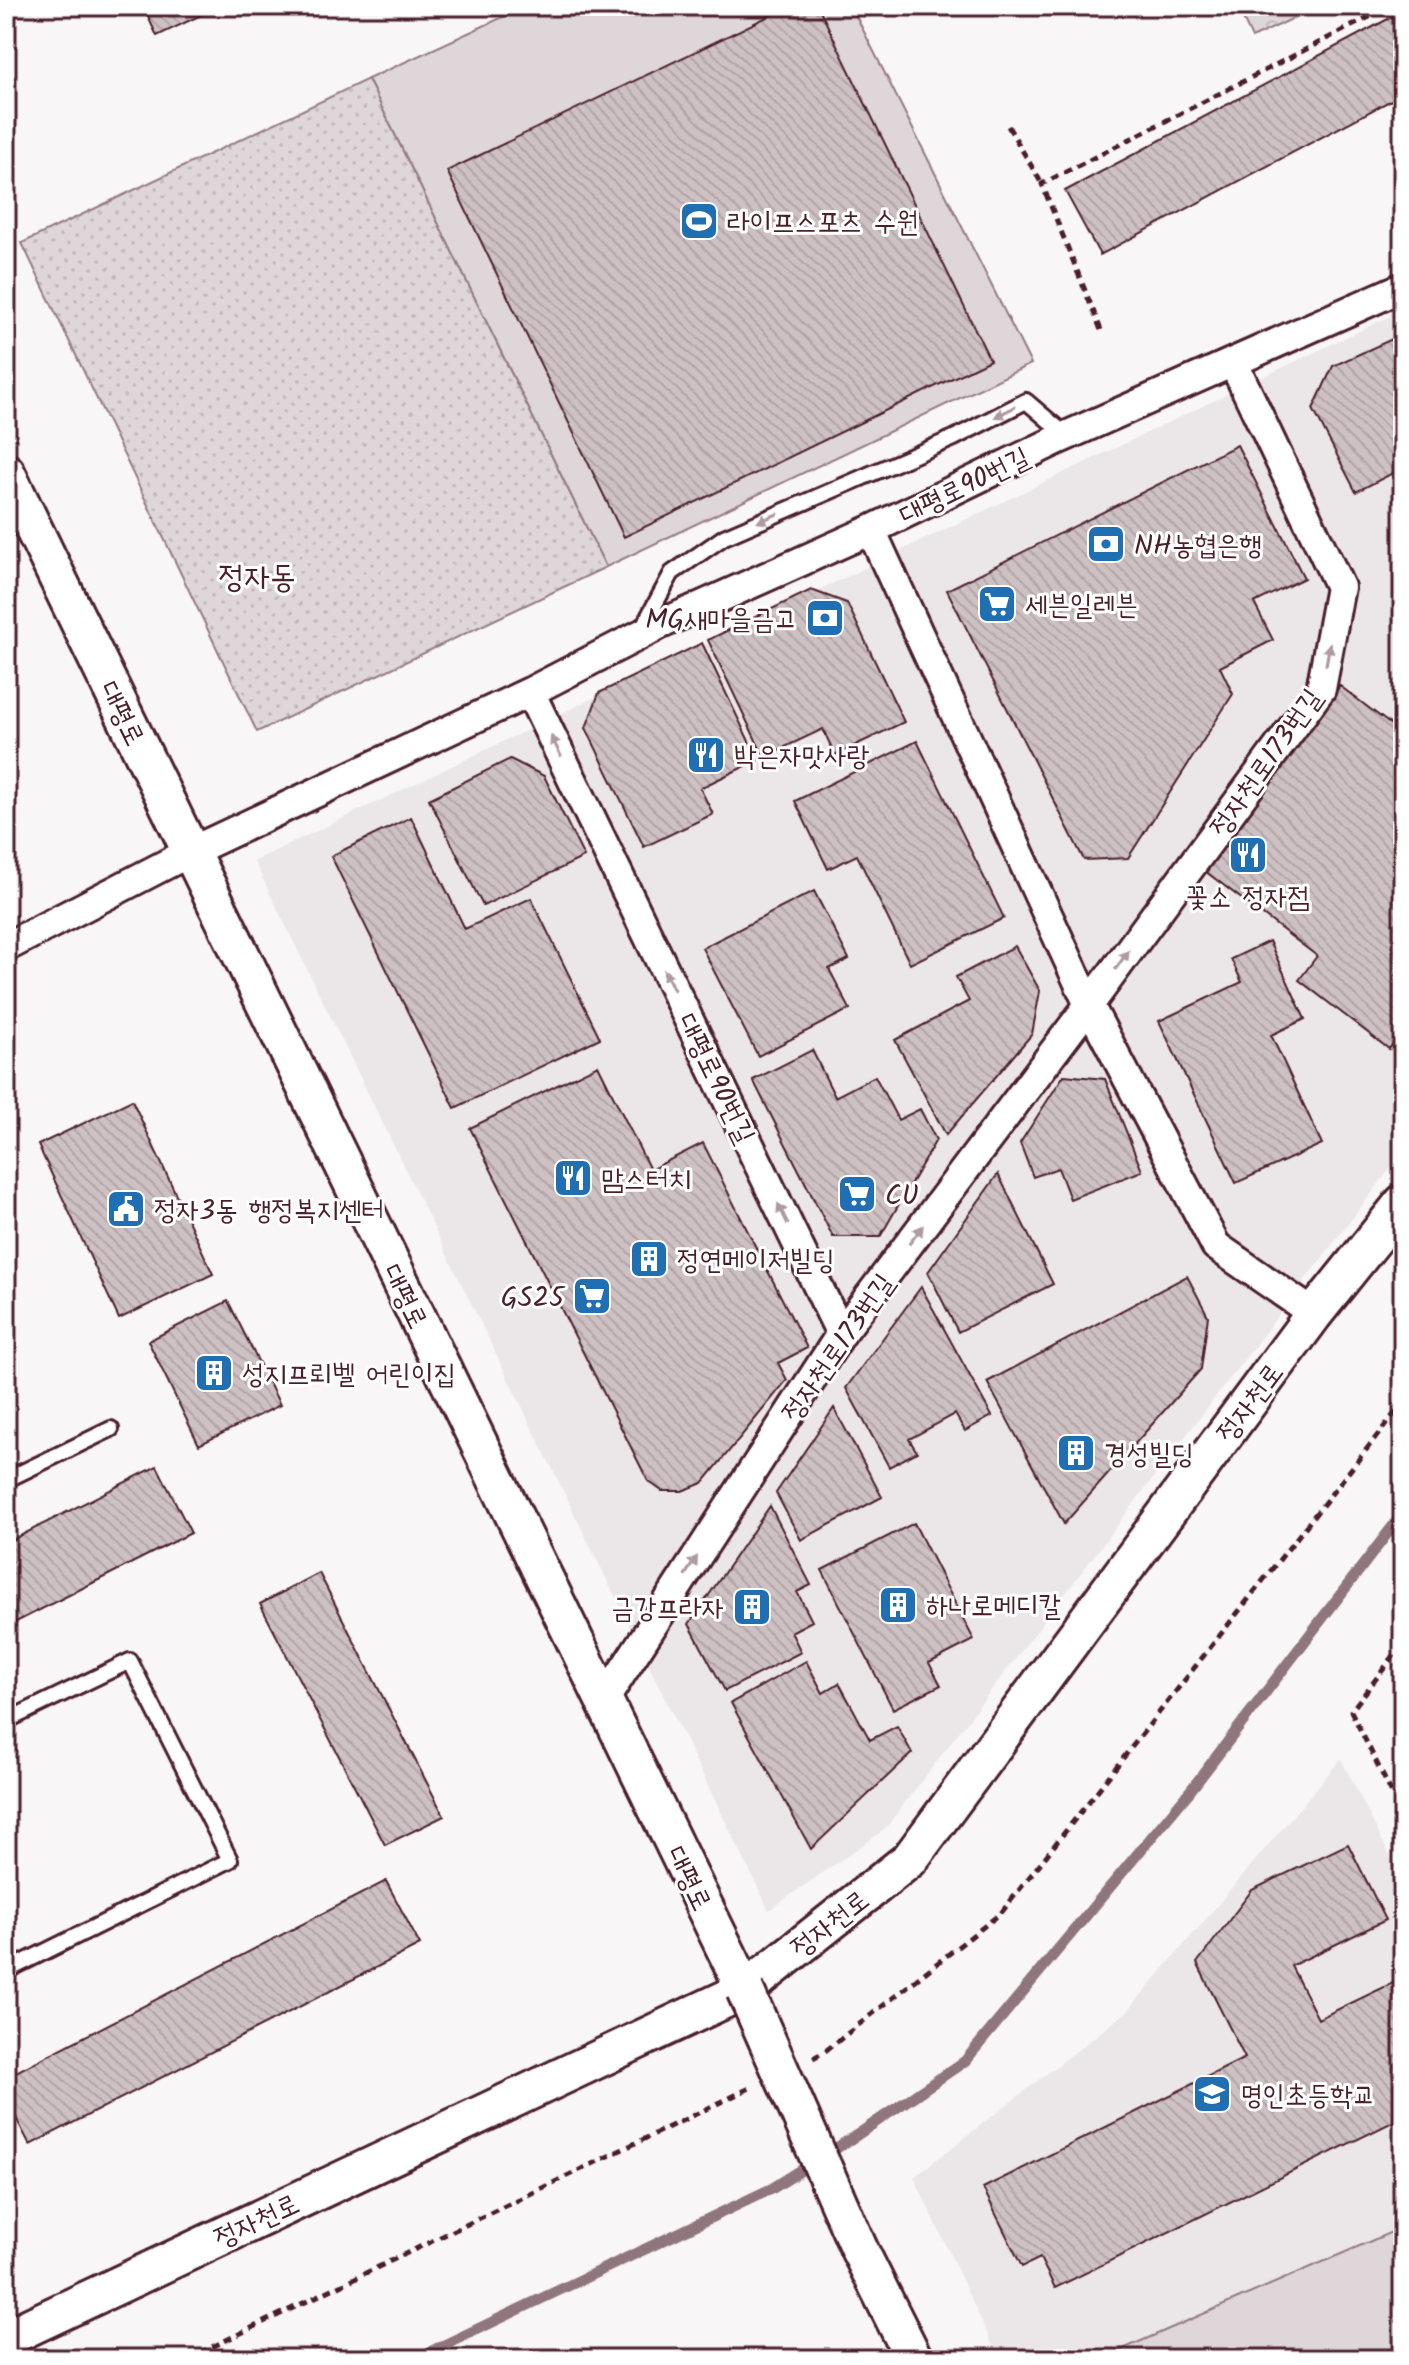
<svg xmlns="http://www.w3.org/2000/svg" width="1409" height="2365" viewBox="0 0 1409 2365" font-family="Kalam,'Poor Story',sans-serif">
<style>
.built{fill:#ebe6e8}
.grass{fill:url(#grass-dots);stroke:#947a82;stroke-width:2}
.park{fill:url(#park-crowns);stroke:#947a82;stroke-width:2}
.pitch{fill:#ded6d9;stroke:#947a82;stroke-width:2}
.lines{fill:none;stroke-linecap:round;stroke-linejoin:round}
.stream{stroke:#8f747b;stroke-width:11}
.building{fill:url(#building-back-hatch);stroke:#4a1f2b;stroke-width:2}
.service-casing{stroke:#4a1f2b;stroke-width:20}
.minor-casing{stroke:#4a1f2b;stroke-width:34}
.tertiary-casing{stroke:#4a1f2b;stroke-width:42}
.path{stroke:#4a1f2b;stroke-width:5;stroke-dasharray:8 6;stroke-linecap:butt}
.service{stroke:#fff;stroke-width:14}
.minor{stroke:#fff;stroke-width:28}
.tertiary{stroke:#fff;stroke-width:36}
.tertiary-bridge-casing{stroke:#4a1f2b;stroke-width:42;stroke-linecap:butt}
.tertiary-bridge{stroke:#fff;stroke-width:36}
.oneway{fill:#ae9aa0}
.labels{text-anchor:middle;stroke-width:6;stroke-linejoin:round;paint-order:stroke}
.poi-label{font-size:28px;fill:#4a1f2b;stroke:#fff;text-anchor:start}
.street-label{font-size:28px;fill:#4a1f2b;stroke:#fff}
.quarter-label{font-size:32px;fill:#4a1f2b;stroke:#fff}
</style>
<defs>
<pattern id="grass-dots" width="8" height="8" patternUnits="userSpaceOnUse" patternTransform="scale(2)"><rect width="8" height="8" fill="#ded6d9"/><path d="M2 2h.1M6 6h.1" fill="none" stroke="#c0b7ba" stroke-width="1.8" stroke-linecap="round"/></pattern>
<pattern id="park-crowns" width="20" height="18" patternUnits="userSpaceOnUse" patternTransform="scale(2)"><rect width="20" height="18" fill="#ded6d9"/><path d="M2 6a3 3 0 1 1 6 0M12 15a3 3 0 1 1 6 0" fill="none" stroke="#c0b7ba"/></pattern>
<pattern id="building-back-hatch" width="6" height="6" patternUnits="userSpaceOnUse" patternTransform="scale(2)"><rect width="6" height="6" fill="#cdc1c4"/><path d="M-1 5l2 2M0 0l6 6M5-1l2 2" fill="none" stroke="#b2a5a9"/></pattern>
</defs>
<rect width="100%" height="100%" fill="#f8f6f7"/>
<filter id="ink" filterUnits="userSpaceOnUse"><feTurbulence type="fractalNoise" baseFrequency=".0125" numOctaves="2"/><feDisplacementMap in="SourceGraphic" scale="16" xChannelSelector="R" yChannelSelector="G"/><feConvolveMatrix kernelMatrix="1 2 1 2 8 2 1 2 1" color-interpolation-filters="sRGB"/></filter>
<g filter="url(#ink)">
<path class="built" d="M 1403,310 L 1403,1152 L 884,1830 L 769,1910 L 254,861 Z
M 1341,1759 L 1403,1882 L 1403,2359 L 999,2359 L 914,2177 L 1128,2011 Z"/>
<path class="grass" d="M 368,79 L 606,567 L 257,732 L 22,243 Z"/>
<path class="park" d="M 1237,6 L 1319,6 L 1252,38 Z"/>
<path class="pitch" d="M 527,6 L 851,6 L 1031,364 L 606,567 L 368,79 Z
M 1403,2227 L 1403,2359 L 1100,2359 Z"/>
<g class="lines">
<path class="stream" d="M 415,2359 L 773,2188 L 857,2135 L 965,2061 L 1190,1791 L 1403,1513"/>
</g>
<path class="building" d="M 143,6 L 220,6 L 157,36 Z
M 790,6 L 818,6 L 990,360 L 624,537 L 447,171 Z
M 1403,11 L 1403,94 L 1100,255 L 1065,191 Z
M 1403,334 L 1403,468 L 1356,492 L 1313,409 L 1333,366 Z
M 1237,445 L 1304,578 L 1254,603 L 1273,640 L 1220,667 L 1233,694 L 1128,858 L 1084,860 L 947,590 Z
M 811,590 L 847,603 L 904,722 L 835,755 L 823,729 L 764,757 L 708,640 Z
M 702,643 L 758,760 L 700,788 L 713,814 L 644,847 L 586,728 L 599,693 Z
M 1340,686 L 1403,734 L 1403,1030 L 1389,1049 L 1299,980 L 1317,956 L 1201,868 Z
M 917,741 L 1004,918 L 910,964 L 857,855 L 828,869 L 795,801 Z
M 510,759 L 544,776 L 584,857 L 483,906 L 429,799 Z
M 411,817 L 465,929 L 531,898 L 600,1038 L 455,1108 L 331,856 Z
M 814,891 L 849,959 L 829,969 L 850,1009 L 758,1056 L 702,948 Z
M 1269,941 L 1305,1019 L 1271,1035 L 1322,1144 L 1236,1183 L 1159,1021 L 1242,982 L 1231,959 Z
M 1015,946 L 1040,991 L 1032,1034 L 946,1135 L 895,1040 L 969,1001 L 956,977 Z
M 812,1050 L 835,1097 L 875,1076 L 898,1120 L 920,1109 L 936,1140 L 880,1237 L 833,1237 L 753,1080 Z
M 598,1065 L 650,1170 L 703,1143 L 807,1348 L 778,1363 L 787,1380 L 703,1483 L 682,1491 L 662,1491 L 648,1481 L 470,1128 Z
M 1064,1075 L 1105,1079 L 1142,1171 L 1070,1199 L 1058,1168 L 1033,1177 L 1020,1143 Z
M 132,1100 L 213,1274 L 119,1319 L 38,1145 Z
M 998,1174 L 1053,1284 L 958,1332 L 928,1272 Z
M 1187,1276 L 1208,1316 L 1201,1369 L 1064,1524 L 987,1382 Z
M 921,1287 L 992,1416 L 965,1431 L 955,1414 L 909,1439 L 917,1452 L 889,1467 L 846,1388 Z
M 228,1301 L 280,1405 L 199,1445 L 148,1341 Z
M 834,1408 L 882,1497 L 801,1540 L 776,1493 Z
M 157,1466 L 191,1533 L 6,1627 L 6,1543 Z
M 770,1506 L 811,1585 L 797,1592 L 812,1621 L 791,1632 L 801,1652 L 725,1691 L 689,1624 Z
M 914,1523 L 974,1640 L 929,1663 L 941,1685 L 893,1709 L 822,1570 Z
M 319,1573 L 444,1816 L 385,1845 L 260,1604 Z
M 806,1661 L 823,1693 L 839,1683 L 870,1740 L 897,1726 L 912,1753 L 811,1849 L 731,1703 Z
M 1348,1844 L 1386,1920 L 1291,1966 L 1318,2019 L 1403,1978 L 1403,2117 L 1055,2288 L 1040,2258 L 1022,2267 L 983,2188 L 1245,2058 L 1197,1963 L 1252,1890 Z
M 386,1881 L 420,1945 L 30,2145 L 6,2099 L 6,2077 Z"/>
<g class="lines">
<g class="service-casing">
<path id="service" d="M 640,632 L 672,573 L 724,537 L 954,438 L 1026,401 L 1067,436
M 6,1480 L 111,1429
M 6,1721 L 130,1661 L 230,1860 L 6,1971"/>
</g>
<g class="minor-casing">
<path id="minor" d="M 871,530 L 1089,1005 L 1216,1246 L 1314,1314
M 530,692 L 841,1334
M 6,947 L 190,852 L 530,692 L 661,624 L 871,530 L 1057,440 L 1403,287
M 603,1702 L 841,1334 L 1089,1005 L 1321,689 L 1340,587 L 1233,362"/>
</g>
<g class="tertiary-casing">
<path id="tertiary" d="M 6,472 L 745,1990
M 859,2249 L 914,2359
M 6,2338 L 745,1990 L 910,1859 L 1314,1314 L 1403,1203"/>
</g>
<path class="path" d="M 1008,126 L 1042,184
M 1101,330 L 1042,184 L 1391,6
M 1403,1644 L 1351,1711 L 1403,1816
M 813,2058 L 824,2052 L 1001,1913 L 1403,1403
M 187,2359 L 750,2088"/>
<use href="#service" class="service"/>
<use href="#minor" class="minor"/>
<use href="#tertiary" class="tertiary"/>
<g class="tertiary-bridge-casing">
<path id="tertiary-bridge" d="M 745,1990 L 859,2249"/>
</g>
<use href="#tertiary-bridge" class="tertiary-bridge"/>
</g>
<defs><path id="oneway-solid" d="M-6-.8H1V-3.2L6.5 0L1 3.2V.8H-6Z" transform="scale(2)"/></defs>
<g class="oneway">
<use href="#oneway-solid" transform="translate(1005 412) rotate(153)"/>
<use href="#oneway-solid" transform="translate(768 518) rotate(157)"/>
<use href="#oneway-solid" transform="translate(1328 654) rotate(-80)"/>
<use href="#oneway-solid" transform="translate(556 746) rotate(-116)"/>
<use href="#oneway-solid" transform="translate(1122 960) rotate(-54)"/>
<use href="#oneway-solid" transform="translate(669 980) rotate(-116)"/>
<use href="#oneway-solid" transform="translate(783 1214) rotate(-116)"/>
<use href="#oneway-solid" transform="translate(916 1235) rotate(-53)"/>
<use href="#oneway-solid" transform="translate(691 1566) rotate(-57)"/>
</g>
</g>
<defs>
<g id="stadium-square" transform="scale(2)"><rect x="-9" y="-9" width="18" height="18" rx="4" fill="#1f6fb2" stroke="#fff"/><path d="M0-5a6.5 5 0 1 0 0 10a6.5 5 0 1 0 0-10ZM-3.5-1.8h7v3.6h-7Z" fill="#fff"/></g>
<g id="bank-square" transform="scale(2)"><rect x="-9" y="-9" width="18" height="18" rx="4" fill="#1f6fb2" stroke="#fff"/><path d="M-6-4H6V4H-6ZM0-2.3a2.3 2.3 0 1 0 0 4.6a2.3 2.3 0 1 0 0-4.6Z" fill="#fff"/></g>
<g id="supermarket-square" transform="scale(2)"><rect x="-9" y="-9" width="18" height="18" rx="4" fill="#1f6fb2" stroke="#fff"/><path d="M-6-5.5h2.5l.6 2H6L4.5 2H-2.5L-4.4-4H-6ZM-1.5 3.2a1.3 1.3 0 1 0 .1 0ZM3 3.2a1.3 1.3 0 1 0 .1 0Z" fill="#fff"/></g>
<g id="restaurant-square" transform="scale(2)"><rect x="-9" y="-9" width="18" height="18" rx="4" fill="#1f6fb2" stroke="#fff"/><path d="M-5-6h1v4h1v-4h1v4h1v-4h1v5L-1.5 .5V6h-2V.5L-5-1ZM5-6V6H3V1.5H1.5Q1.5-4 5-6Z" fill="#fff"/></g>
<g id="civic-square" transform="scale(2)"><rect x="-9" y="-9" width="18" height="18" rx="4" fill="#1f6fb2" stroke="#fff"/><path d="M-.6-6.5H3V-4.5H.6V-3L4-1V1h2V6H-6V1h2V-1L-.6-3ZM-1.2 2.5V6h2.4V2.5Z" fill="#fff"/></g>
<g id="building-square" transform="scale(2)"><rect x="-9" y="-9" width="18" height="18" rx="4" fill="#1f6fb2" stroke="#fff"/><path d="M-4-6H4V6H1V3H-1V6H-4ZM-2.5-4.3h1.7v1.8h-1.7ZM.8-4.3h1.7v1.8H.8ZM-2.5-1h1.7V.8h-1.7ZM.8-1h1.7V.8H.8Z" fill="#fff"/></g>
<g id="school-square" transform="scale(2)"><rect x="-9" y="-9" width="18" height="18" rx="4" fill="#1f6fb2" stroke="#fff"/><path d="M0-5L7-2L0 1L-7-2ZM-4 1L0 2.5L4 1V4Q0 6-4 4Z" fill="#fff"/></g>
</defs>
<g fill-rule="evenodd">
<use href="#stadium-square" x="699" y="221"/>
<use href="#bank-square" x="1106" y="544"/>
<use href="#supermarket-square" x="997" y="604"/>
<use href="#bank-square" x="825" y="618"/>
<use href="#restaurant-square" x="706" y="755"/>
<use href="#restaurant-square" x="1248" y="855"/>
<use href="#restaurant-square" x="573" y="1178"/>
<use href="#supermarket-square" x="857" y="1194"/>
<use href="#civic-square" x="126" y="1209"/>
<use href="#building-square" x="649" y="1259"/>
<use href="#supermarket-square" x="592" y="1296"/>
<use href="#building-square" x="214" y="1373"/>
<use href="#building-square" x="1076" y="1453"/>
<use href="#building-square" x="898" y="1605"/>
<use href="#building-square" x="752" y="1607"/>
<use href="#school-square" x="1212" y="2094"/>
</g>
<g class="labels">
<g class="poi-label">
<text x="727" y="231">라이프스포츠 수원</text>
<text x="1134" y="554">NH농협은행</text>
<text x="1025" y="614">세븐일레븐</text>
<text x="797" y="628" text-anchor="end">MG새마을금고</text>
<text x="734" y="765">박은자맛사랑</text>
<text x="1248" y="906" text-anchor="middle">꽃소 정자점</text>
<text x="601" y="1188">맘스터치</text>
<text x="885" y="1204">CU</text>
<text x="154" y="1219">정자3동 행정복지센터</text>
<text x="677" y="1269">정연메이저빌딩</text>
<text x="564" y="1306" text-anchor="end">GS25</text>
<text x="242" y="1383">성지프뢰벨 어린이집</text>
<text x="1104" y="1463">경성빌딩</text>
<text x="926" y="1615">하나로메디칼</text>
<text x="724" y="1617" text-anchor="end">금강프라자</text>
<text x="1240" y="2104">명인초등학교</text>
</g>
<g class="street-label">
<text transform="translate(964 485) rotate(-26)" y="10">대평로90번길</text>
<text transform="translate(123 713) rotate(64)" y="10">대평로</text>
<text transform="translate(1265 762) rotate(-55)" y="10">정자천로173번길</text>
<text transform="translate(717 1078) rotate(64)" y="10">대평로90번길</text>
<text transform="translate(406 1296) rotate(64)" y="10">대평로</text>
<text transform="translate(837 1347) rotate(-55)" y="10">정자천로173번길</text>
<text transform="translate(1249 1402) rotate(-53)" y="10">정자천로</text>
<text transform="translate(690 1878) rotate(64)" y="10">대평로</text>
<text transform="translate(829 1923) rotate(-38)" y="10">정자천로</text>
<text transform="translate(256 2220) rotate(-25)" y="10">정자천로</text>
</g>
<g class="quarter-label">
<text x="257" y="587">정자동</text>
</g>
</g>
<rect width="1409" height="2365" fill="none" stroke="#fff" stroke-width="32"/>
<rect x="16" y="16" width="1377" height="2333" fill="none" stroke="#4a1f2b" stroke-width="3" filter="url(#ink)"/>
</svg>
